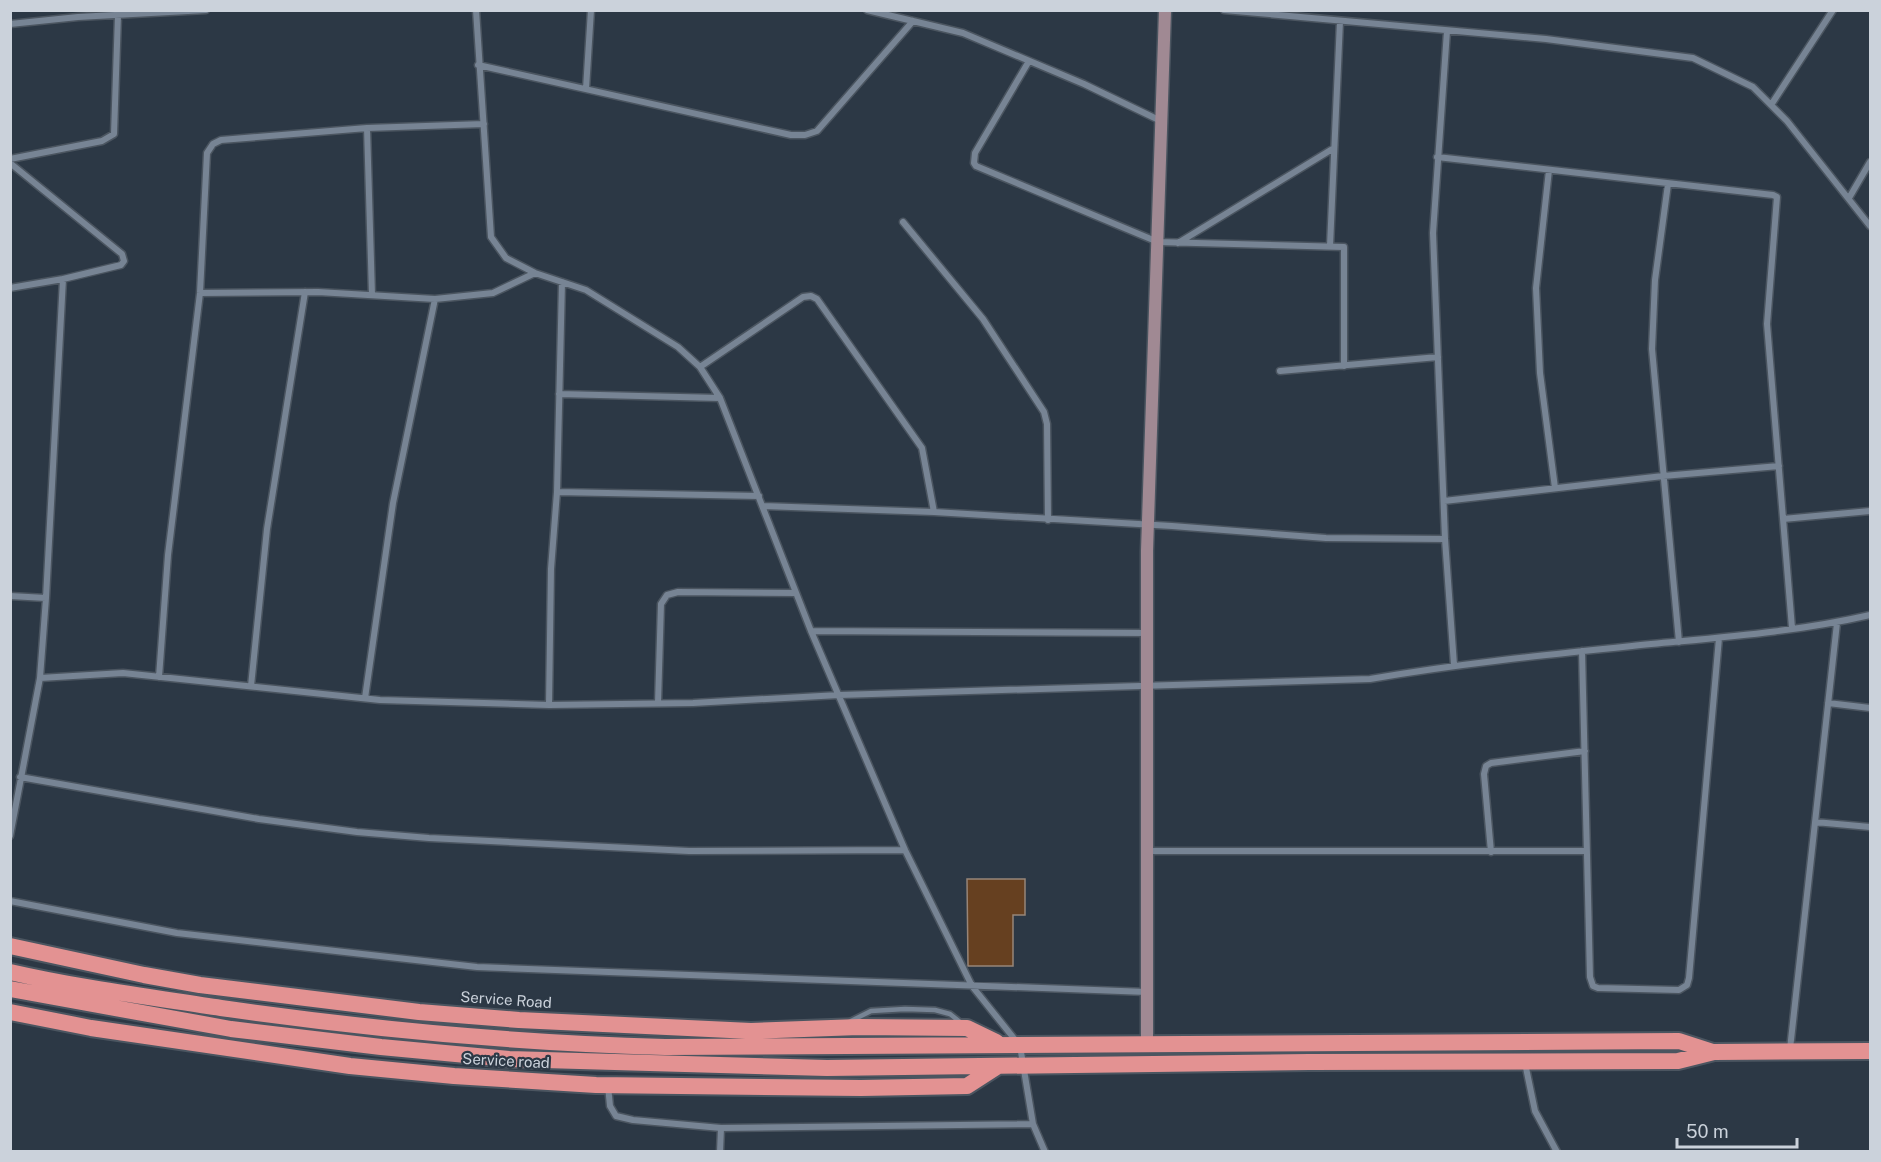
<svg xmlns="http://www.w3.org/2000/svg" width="1881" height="1162" viewBox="0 0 1881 1162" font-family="'Public Sans',sans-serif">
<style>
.building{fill:#664020;stroke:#978578;stroke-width:1.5}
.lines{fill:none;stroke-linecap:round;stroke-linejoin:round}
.service-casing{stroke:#4b5560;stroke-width:8}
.minor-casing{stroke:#4b5560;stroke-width:9}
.secondary-casing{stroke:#4b5560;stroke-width:15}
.trunk-casing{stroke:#4b5560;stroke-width:20}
.service{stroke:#778494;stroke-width:4.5}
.minor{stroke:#778494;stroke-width:6}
.secondary{stroke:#a08993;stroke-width:12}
.trunk{stroke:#e39292;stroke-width:16}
.labels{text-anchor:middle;stroke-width:4.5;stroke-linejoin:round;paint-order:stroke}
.street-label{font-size:15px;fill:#cbd2db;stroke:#2c3845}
</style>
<rect width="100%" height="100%" fill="#2c3845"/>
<path class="building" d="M 967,879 L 1025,879 L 1025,915 L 1013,915 L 1013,966 L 968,966 Z"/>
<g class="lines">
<g class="service-casing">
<path id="service" d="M 849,1022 L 871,1011 L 905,1009 L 935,1010 L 950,1014 L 960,1022"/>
</g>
<g class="minor-casing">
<path id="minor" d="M 476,10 L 491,237 L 506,258 L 535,273 L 586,290 L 678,347 L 700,367 L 720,398 L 811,631 L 905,850 L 972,986 L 1020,1046 L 1033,1124 L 1045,1152
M 867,10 L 963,33 L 1084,84 L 1161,121
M 1224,10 L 1546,39 L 1693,58 L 1753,87 L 1787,121 L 1870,226
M 10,24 L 78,17 L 206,10
M 1447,31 L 1433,233 L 1445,539 L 1454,665
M 1029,61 L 975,153 L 974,163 L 976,166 L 1158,242 L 1344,247 L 1344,366
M 478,65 L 791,135 L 805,135 L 817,131 L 913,21
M 586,89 L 591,10
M 1771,105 L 1833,10
M 367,128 L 372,295
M 1437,157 L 1773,195 L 1777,197 L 1767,324 L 1792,628
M 10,159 L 102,141 L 114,134 L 118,15
M 10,163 L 122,254 L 124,261 L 121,265 L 63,279 L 46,598 L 40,678 L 10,836
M 1549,170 L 1536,288 L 1540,373 L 1555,488
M 1668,184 L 1655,280 L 1652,349 L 1679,642
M 1849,198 L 1870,162
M 903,222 L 983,319 L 1044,412 L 1047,424 L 1048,520
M 1178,243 L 1334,148
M 1330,246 L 1340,21
M 10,288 L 63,279
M 200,293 L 318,292 L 435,299 L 493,293 L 535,273
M 700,367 L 803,297 L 811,296 L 817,299 L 922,448 L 934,512
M 1280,371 L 1438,357
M 559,394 L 720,398
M 557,492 L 759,496
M 1444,501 L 1663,476 L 1779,466
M 763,506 L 934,512 L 1172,526 L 1326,538 L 1445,539
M 1783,519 L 1870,511
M 10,596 L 46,598
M 811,631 L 1147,633
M 1582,651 L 1590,977 L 1593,986 L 1598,988 L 1679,990 L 1687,985 L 1689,978 L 1719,638
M 159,677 L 168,555 L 200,293 L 207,153 L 213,144 L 221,140 L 367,128 L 484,124
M 40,678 L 123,673 L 380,700 L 549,705 L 693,703 L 839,695 L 1370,679 C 1457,664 1544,655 1632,646 C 1711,638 1792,633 1870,615
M 251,686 L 267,529 L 305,292
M 365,698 L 393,503 L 435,299
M 658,703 L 661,604 L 667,595 L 678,592 L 796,593
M 1828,703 L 1870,708
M 549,705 L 551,569 L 557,492 L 562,282
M 20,777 L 259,819 L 357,832 L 429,838 L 689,851 L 905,850
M 1815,822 L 1870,827
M 1147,851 L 1587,851
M 1491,852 L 1484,774 L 1486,766 L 1491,763 L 1585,751
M 10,901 L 177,933 L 477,967 L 1147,992
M 1790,1049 L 1837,623
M 1525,1063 L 1535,1111 L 1557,1152
M 608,1086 L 610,1106 L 616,1116 L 633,1120 L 721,1128 L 1033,1124
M 720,1152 L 721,1128"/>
</g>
<g class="secondary-casing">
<path id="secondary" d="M 1147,1044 L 1147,551 L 1165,10"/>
</g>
<g class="trunk-casing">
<path id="trunk" d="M 10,946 L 144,975 L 200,985 L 419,1012 L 519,1020 L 751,1031 L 859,1027 L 967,1028 L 996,1042
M 10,972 C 80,988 150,997 221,1008 C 368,1029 516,1043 665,1047 L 1679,1041 L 1713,1052
M 10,989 L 231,1029 L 381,1047 L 509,1059 L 827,1068 L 1309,1062 L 1678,1061 L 1714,1052 L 1870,1051
M 10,1012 L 91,1028 L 350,1066 L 454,1076 L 596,1085 L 861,1088 L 967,1086 L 998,1066"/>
</g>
<use href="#service" class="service"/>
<use href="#minor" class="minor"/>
<use href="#secondary" class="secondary"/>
<use href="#trunk" class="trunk"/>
</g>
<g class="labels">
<g class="street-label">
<text transform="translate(506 1000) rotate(4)" y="5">Service Road</text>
<text transform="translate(506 1061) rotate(3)" y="5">Service road</text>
</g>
</g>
<rect width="1881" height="1162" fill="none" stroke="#cbd2db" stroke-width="24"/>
<path d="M1677 1138v9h120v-9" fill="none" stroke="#cbd2db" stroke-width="3"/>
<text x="1686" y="1138" font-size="18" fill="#cbd2db" stroke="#2c3845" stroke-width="4.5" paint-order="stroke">50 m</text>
</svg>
